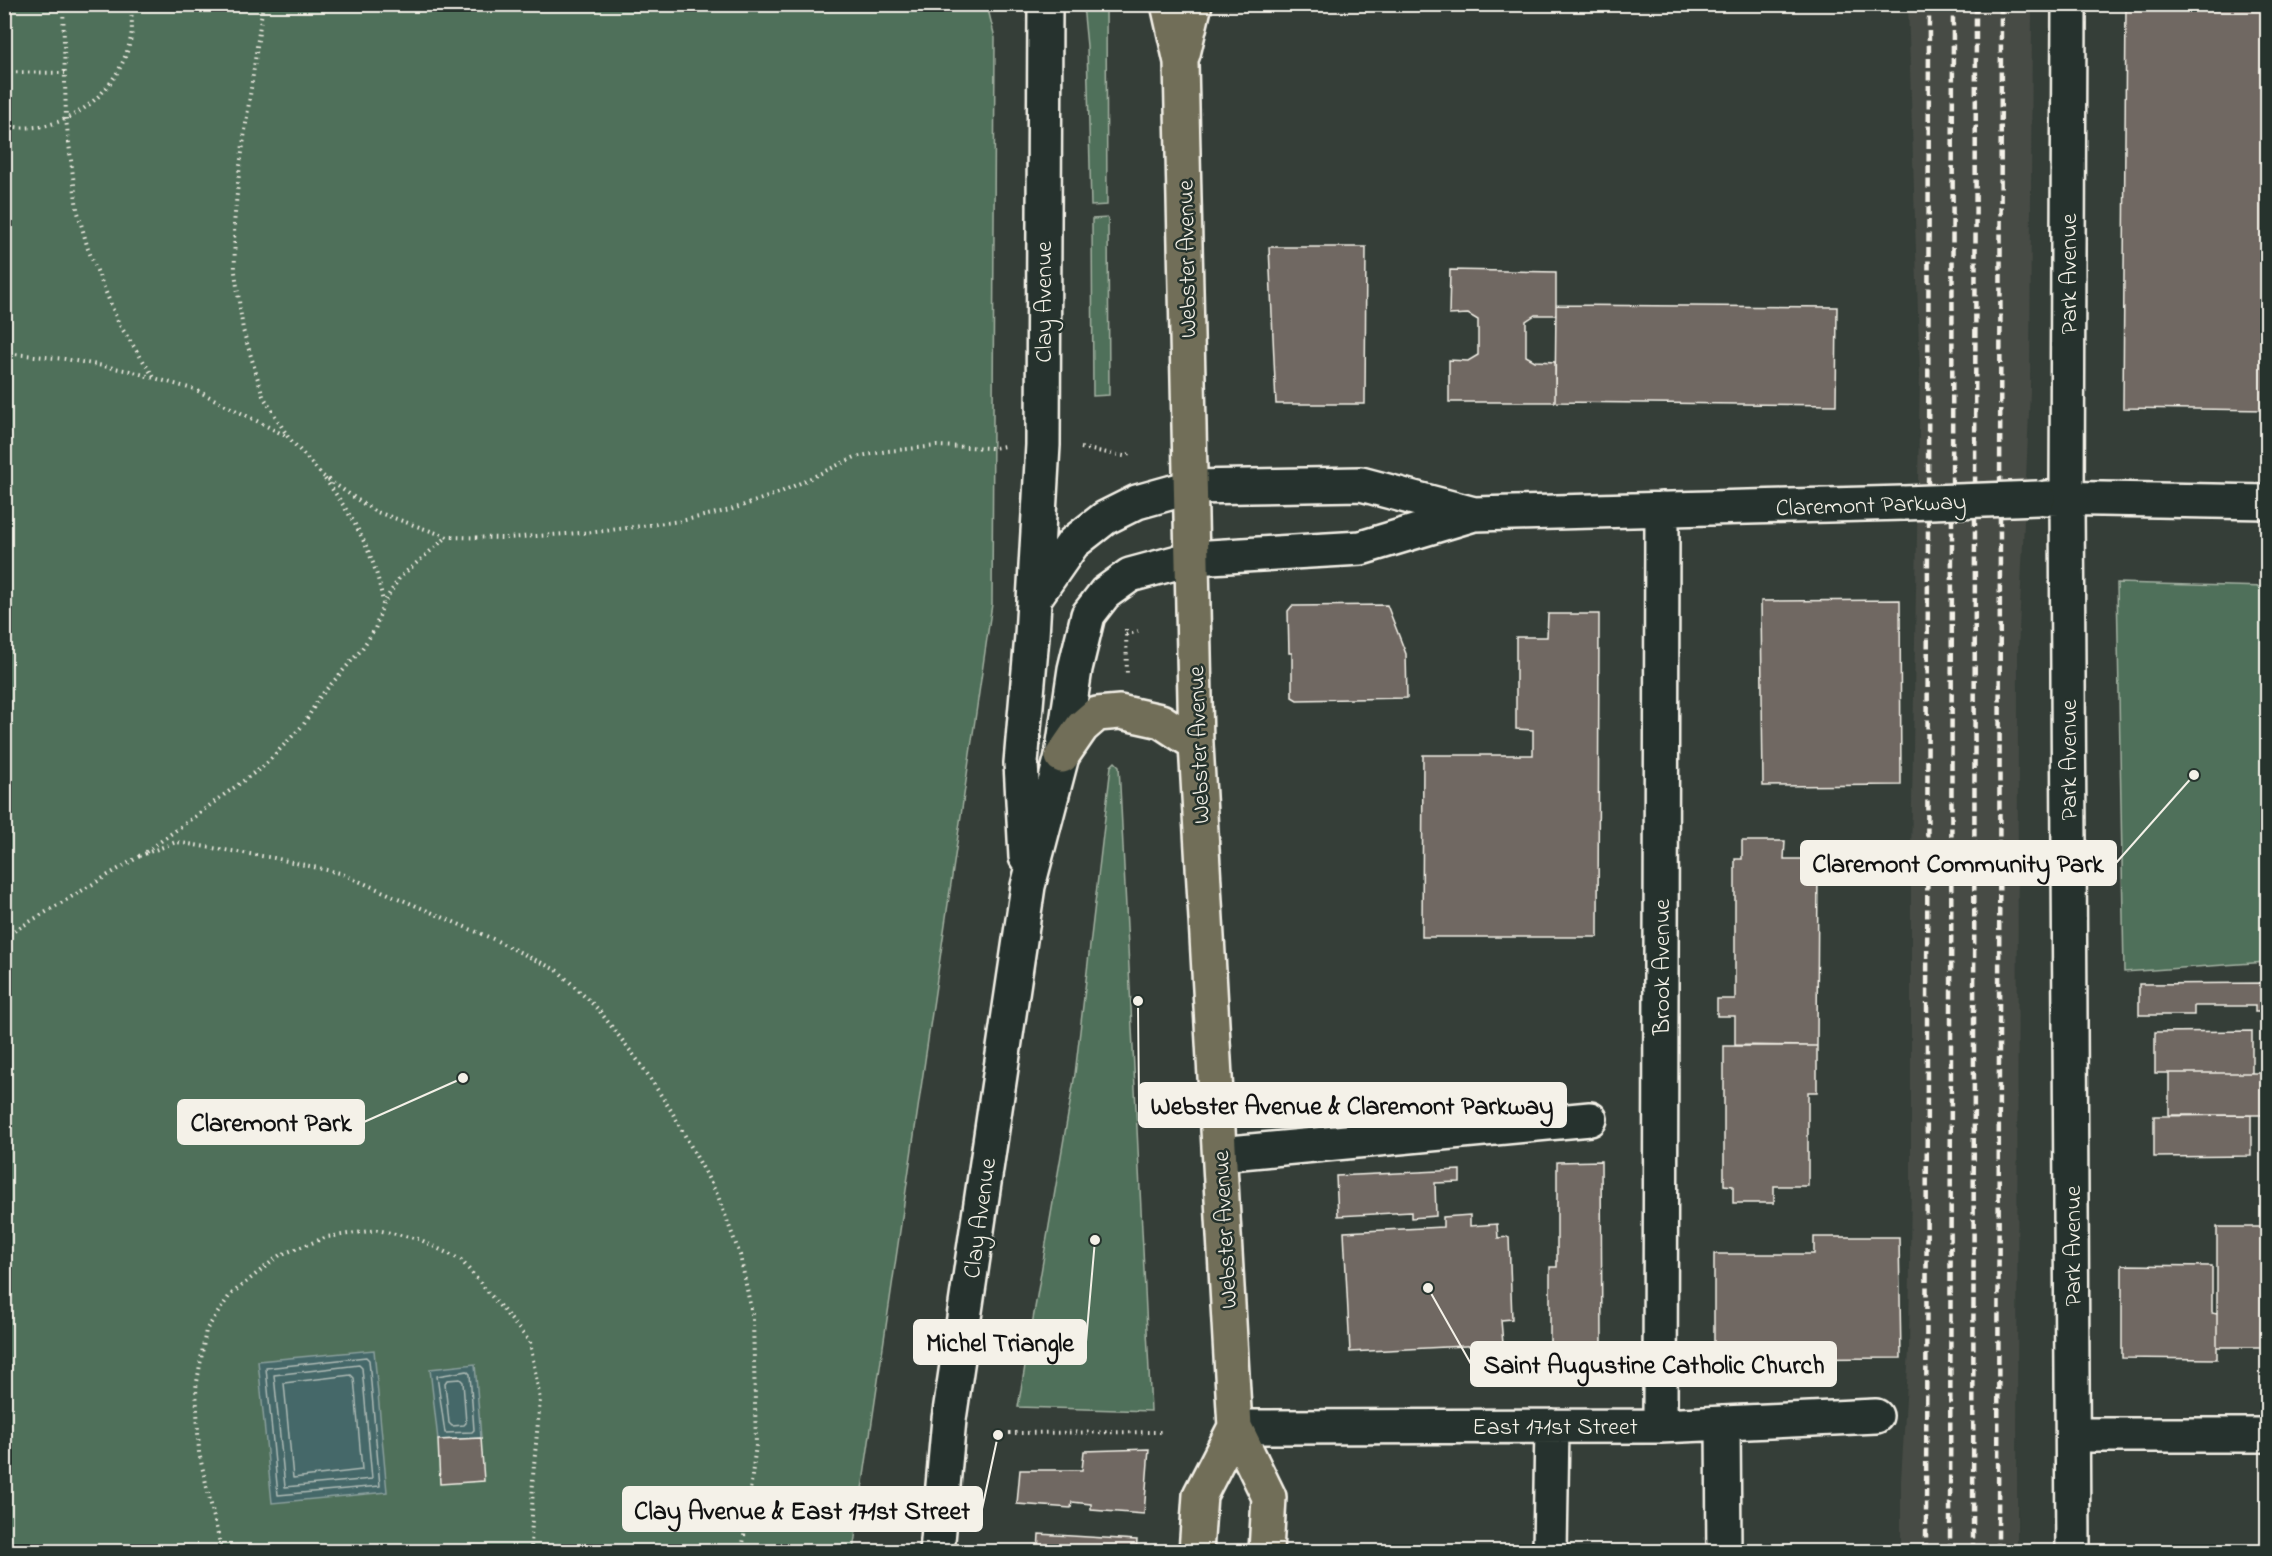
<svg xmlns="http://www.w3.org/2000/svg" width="2272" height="1556" viewBox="0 0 2272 1556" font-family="'Indie Flower',sans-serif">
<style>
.built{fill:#474b45}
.green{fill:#50705a;stroke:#a2b0a1;stroke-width:1.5}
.water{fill:#446869;stroke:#8a9f9c;stroke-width:1.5}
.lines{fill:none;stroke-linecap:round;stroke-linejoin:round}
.shore{stroke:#aebab5;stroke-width:1.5}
.building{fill:#706862;stroke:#f4f1e8;stroke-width:1.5}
.minor-casing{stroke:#f4f1e8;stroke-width:38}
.major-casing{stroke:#f4f1e8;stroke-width:38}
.path{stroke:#f4f1e8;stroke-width:4;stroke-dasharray:1.5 4.5;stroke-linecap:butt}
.minor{stroke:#26332d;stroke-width:33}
.major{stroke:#716e59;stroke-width:33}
.rail{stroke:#f4f1e8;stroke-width:4.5;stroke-dasharray:9 4.5;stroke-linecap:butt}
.minor-bridge-casing{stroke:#f4f1e8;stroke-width:38;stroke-linecap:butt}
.minor-bridge{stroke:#26332d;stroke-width:33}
.labels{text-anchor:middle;stroke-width:5;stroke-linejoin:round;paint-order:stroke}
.street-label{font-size:24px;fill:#f4f1e8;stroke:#26332d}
.leader{fill:none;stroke:#f4f1e8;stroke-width:2}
.callout-dot{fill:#f4f1e8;stroke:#26332d;stroke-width:2}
.callout{fill:#f4f1e8;stroke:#f4f1e8;stroke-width:2}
.callout-label{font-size:26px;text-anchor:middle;font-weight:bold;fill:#111}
</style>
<rect width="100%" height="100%" fill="#353e38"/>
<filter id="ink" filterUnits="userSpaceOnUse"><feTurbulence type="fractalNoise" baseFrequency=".0167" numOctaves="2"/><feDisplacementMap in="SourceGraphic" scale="12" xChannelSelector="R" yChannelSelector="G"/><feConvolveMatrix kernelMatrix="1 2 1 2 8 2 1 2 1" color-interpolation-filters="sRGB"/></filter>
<g filter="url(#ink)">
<path class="built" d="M 1908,5 L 2032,5 L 2030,391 L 2018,652 L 2017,1551 L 1901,1552 L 1901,1480 L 1909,1350 L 1911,1178 L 1911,856 L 1920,375 Z"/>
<path class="green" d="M 5,5 L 987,5 L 995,38 L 992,604 L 853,1551 L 5,1552 Z
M 1083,5 L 1106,5 L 1107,205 L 1091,206 L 1087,46 Z
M 1108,218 L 1109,395 L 1093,396 L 1092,219 Z
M 2117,583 L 2267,587 L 2267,962 L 2124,972 Z
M 1115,762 L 1119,766 L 1151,1411 L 1018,1407 L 1075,1074 L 1111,766 Z"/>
<path class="water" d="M 374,1350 L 387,1492 L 272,1503 L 258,1361 Z
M 475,1364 L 481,1438 L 438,1440 L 430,1369 Z"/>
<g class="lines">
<path class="shore" d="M 366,1357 L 369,1360 L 380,1486 L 278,1495 L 266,1368 Z
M 359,1365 L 362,1368 L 372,1479 L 285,1487 L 274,1375 Z
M 467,1371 L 470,1374 L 474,1430 L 472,1432 L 445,1433 L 437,1376 Z
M 351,1375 L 354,1378 L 362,1470 L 293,1478 L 284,1383 Z
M 460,1379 L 463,1382 L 466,1423 L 464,1425 L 452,1426 L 449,1423 L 445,1383 L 447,1380 Z"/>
</g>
<path class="building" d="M 2126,4 L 2268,4 L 2268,410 L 2123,408 Z
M 1269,247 L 1366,247 L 1365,404 L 1276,404 Z
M 1450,270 L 1556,272 L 1556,315 L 1535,315 L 1526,321 L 1526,356 L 1535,361 L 1555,362 L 1555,402 L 1449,402 L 1449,360 L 1468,361 L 1478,355 L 1478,320 L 1468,314 L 1449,315 Z
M 1556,305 L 1837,307 L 1836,405 L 1555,402 Z
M 1900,600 L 1901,785 L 1763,786 L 1761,601 Z
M 1387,605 L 1406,654 L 1407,698 L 1297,700 L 1292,697 L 1292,653 L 1289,653 L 1288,611 L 1292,606 Z
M 1548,614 L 1599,614 L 1598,937 L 1422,937 L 1423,755 L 1533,755 L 1533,730 L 1516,729 L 1516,637 L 1547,637 Z
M 1742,841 L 1785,841 L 1784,859 L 1818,859 L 1817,1046 L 1735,1045 L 1735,1016 L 1717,1016 L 1717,999 L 1735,999 L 1735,859 L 1742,859 Z
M 2268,983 L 2268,1012 L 2255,1012 L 2255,1006 L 2194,1006 L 2194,1015 L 2139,1015 L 2139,984 Z
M 2252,1031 L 2252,1073 L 2155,1073 L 2155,1032 Z
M 1724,1046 L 1817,1046 L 1817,1092 L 1808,1092 L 1808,1186 L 1774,1186 L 1774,1203 L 1733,1203 L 1733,1186 L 1724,1185 Z
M 2169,1073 L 2267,1073 L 2267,1115 L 2169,1115 Z
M 2251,1115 L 2251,1156 L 2154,1157 L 2154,1116 Z
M 1601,1161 L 1602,1349 L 1550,1350 L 1550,1267 L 1557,1267 L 1557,1162 Z
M 1460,1170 L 1460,1182 L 1435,1183 L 1436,1216 L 1411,1218 L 1411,1212 L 1338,1216 L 1336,1176 Z
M 1470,1215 L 1470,1226 L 1497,1224 L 1498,1238 L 1509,1237 L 1512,1319 L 1501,1320 L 1503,1344 L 1350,1352 L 1344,1232 L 1443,1227 L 1443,1217 Z
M 2217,1227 L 2268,1227 L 2268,1347 L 2217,1347 Z
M 1814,1237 L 1899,1237 L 1901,1358 L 1714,1359 L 1714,1254 L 1814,1254 Z
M 2122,1265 L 2212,1266 L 2212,1313 L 2217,1314 L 2217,1359 L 2122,1358 Z
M 481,1438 L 484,1481 L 440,1484 L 438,1440 Z
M 1149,1449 L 1144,1514 L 1091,1510 L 1091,1504 L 1072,1502 L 1071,1508 L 1017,1504 L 1020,1470 L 1082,1470 L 1084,1451 Z
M 1039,1534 L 1137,1540 L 1136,1552 L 1038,1552 Z"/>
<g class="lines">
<g class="minor-casing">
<path id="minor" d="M 2069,4 L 2067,498 L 2073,1552
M 2046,498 L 2268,502
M 1034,599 L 1073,543 L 1105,518 L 1137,502 L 1191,487 L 1361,484 L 1474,514
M 1026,857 L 1021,763 L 1032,636 L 1043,445 L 1045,4
M 1220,1154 L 1590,1119
M 1723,1423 L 1724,1552
M 1660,1426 L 1662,509
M 1235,1427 L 1660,1426 L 1876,1416
M 2073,1435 L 2268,1435
M 937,1552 L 949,1419 L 1028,886 L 1062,756 L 1075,669 L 1088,615 L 1105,593 L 1130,575 L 1193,558 L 1361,548 L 1474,514 L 1904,503
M 1550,1552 L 1552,1426"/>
</g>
<g class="major-casing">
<path id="major" d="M 1168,4 L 1181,62 L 1196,744 L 1235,1427 L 1269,1497 L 1266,1552
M 1183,54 L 1195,4
M 1062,756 L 1082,727 L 1097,714 L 1120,712 L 1161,721 L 1196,744
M 1196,1552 L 1200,1495 L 1235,1427"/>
</g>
<path class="path" d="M 63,4 L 66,119 L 77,209 L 88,249 L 119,324 L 155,379
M 263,4 L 239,173 L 234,224 L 235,272 L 243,330 L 263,396 L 288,437 L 323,476 L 374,511 L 448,537 L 507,538 L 595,532 L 681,521 L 730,510 L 779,493 L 855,457 L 888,451 L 937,446 L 993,448 L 1005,446
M 4,72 L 65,73
M 4,125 C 63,139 120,93 131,37 C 133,27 131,15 131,4
M 4,353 L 65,359 L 130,371 L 196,390 L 288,437
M 1081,448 L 1124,456 L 1130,454
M 325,479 C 353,517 376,555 383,603
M 1126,629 L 1127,676
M 1126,635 L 1138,631
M 146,852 L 265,765 L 304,724 L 319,698 L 361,650 L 375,629 L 383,604 L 400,577 L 447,537
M 139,856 L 176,842 L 274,858 L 340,873 L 493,939 L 558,971 L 598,1009 L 642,1066 L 672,1112 L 718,1196 L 740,1255 L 753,1319 L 756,1445 L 742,1552
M 4,937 L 140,856
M 1009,1433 L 1162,1432
M 222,1552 L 199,1453 L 196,1388 L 206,1330 L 230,1295 L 280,1255 L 327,1237 L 377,1230 L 419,1239 L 461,1260 L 530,1342 L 540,1400 L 533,1476 L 531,1552"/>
<use href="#minor" class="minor"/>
<use href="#major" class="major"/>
<path class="rail" d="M 1926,1552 L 1929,4
M 1950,1552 L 1953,4
M 1973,1552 L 1976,4
M 1998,1552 L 2001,4"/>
<g class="minor-bridge-casing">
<path id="minor-bridge" d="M 1904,503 L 2038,498"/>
</g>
<use href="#minor-bridge" class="minor-bridge"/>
</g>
</g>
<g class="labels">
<g class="street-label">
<text transform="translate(1186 259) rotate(-91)" y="8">Webster Avenue</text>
<text transform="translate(2068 274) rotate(-90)" y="8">Park Avenue</text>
<text transform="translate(1043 302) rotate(-90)" y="8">Clay Avenue</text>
<text transform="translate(1871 504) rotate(-2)" y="8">Claremont Parkway</text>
<text transform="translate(1198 745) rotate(-92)" y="8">Webster Avenue</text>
<text transform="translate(2068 760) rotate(-90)" y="8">Park Avenue</text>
<text transform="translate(1661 967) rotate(-90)" y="8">Brook Avenue</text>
<text transform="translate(979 1218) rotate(-82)" y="8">Clay Avenue</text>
<text transform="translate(1224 1230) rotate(-93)" y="8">Webster Avenue</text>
<text transform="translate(2072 1246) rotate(-90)" y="8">Park Avenue</text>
<text x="1555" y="1434">East 171st Street</text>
</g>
</g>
<path class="leader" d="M2194 775L2116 863M1138 1001L1139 1105M463 1078L364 1122M1095 1240L1086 1342M1428 1288L1471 1364M998 1435L982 1509"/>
<g class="callout-dot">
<circle cx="2194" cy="775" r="6"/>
<circle cx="1138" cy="1001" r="6"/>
<circle cx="463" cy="1078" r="6"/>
<circle cx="1095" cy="1240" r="6"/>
<circle cx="1428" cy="1288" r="6"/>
<circle cx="998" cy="1435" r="6"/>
</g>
<g class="callout">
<rect x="1801" y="841" width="315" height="44" rx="6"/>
<rect x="1139" y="1083" width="427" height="44" rx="6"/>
<rect x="178" y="1100" width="186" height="44" rx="6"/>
<rect x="914" y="1320" width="172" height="44" rx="6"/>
<rect x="1471" y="1342" width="365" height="44" rx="6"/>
<rect x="623" y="1487" width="359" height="44" rx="6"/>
</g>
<g class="callout-label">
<text x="1958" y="872">Claremont Community Park</text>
<text x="1352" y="1114">Webster Avenue &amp; Claremont Parkway</text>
<text x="271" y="1131">Claremont Park</text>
<text x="1000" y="1351">Michel Triangle</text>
<text x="1654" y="1373">Saint Augustine Catholic Church</text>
<text x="802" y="1519">Clay Avenue &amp; East 171st Street</text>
</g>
<rect width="2272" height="1556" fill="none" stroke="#26332d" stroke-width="24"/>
<rect x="12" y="12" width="2248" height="1532" fill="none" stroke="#f4f1e8" stroke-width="2" filter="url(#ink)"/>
</svg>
